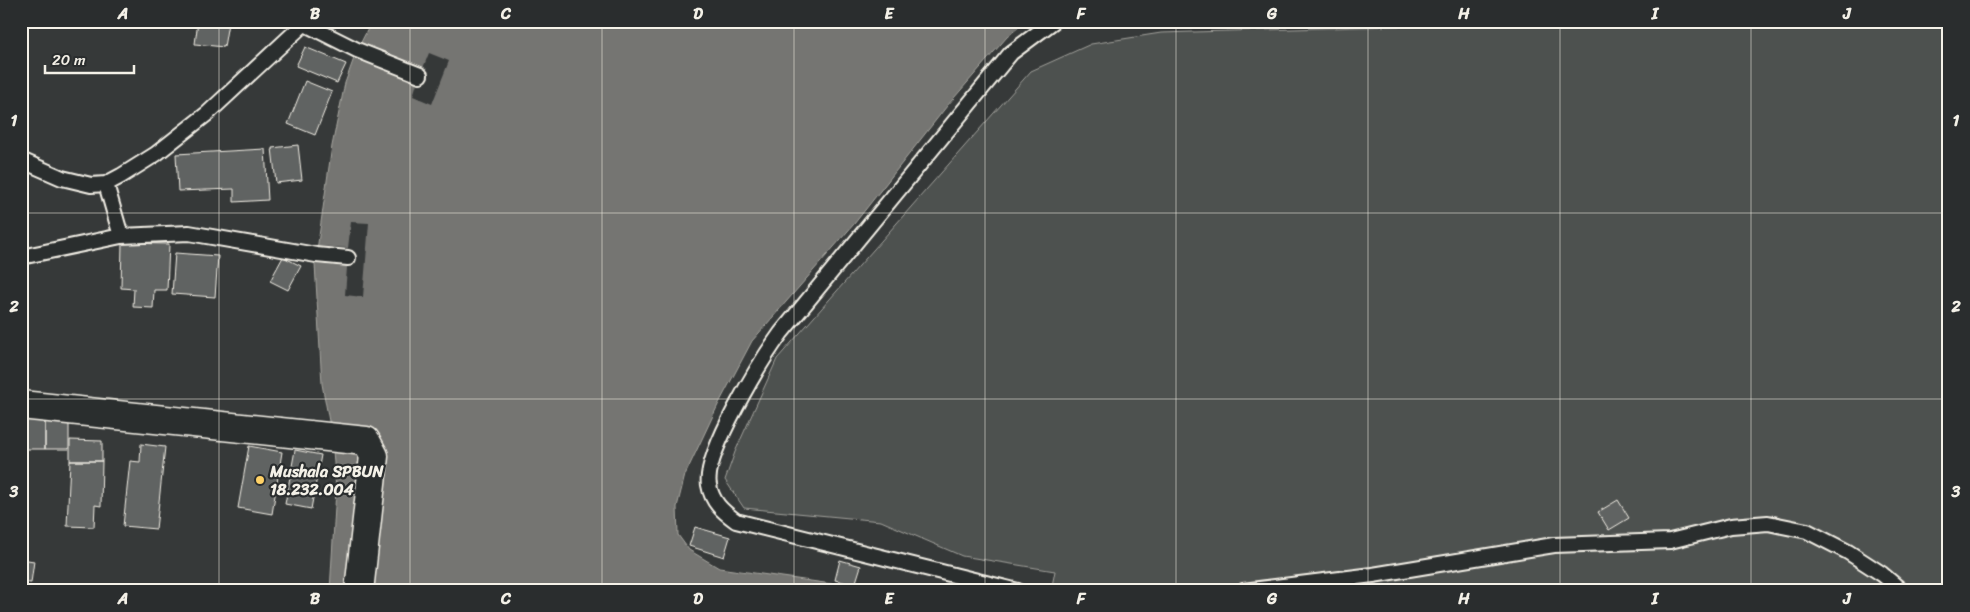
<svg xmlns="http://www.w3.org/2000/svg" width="1970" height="612" viewBox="0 0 1970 612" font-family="Sriracha,sans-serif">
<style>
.green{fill:#4e514f;stroke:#a1a19c}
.water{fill:#757572;stroke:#a8a7a1}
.pier{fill:#363939}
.building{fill:#616362;stroke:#f4f1e8}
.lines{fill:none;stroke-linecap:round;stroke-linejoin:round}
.lane-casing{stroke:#f4f1e8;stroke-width:18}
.street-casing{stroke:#f4f1e8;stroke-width:31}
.lane{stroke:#2a2d2e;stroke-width:14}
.street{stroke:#2a2d2e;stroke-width:28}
.grid{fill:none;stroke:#f4f1e8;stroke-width:1;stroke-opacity:0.55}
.poi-dot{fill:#ffd166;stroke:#2a2d2e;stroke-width:2}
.labels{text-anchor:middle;stroke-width:4.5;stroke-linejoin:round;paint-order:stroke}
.poi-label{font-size:16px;font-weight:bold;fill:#f4f1e8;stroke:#2a2d2e;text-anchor:start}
.neatline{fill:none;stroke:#f4f1e8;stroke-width:2}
.grid-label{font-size:16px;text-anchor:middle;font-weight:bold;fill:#f4f1e8}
</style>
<rect width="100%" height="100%" fill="#363939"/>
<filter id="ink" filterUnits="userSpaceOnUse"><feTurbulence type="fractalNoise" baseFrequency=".02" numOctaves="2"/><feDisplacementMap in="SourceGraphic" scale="10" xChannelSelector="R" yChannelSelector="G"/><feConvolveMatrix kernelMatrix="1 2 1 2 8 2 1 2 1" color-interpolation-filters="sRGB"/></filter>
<g filter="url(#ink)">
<path class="green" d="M 1563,21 L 1949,21 L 1949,591 L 1051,591 L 1055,571 L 962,556 L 881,521 L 744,508 L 725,480 L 735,452 L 777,359 L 1031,71 L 1091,44 L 1161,33 Z"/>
<path class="water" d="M 372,21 L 1026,21 L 1007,37 L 947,106 L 854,224 L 752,341 L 718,405 L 685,475 L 677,507 L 678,535 L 689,550 L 719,568 L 881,591 L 330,591 L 336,490 L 332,437 L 322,384 L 315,264 L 332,146 L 345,83 L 357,50 Z"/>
<path class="pier" d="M 360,43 L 423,68 L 429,53 L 449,61 L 432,104 L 413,96 L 417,83 L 354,58 Z
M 351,222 L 369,223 L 363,297 L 345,295 L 347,267 L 315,264 L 317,246 L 348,248 Z"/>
<path class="building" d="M 198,21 L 228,23 L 224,47 L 195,44 Z
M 305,47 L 346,64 L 337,83 L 296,66 Z
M 305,81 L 332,92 L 315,135 L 288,124 Z
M 298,145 L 302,180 L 276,183 L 272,148 Z
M 265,149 L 268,200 L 234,202 L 234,189 L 178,191 L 176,154 Z
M 122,243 L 169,244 L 167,290 L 154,290 L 153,308 L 133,307 L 134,289 L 121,288 Z
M 175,253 L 218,256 L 215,297 L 172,294 Z
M 283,257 L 301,266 L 288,290 L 270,281 Z
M 21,414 L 45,414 L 45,449 L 21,449 Z
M 45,414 L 69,414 L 69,449 L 45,449 Z
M 70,440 L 102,441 L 102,461 L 70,461 Z
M 141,444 L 165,447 L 156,529 L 123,526 L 130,461 L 140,462 Z
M 249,446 L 282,452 L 272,514 L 238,508 Z
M 295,450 L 321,455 L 311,509 L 285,504 Z
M 70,461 L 102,461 L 101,506 L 95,505 L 94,527 L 67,526 Z
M 1618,500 L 1629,518 L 1609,530 L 1598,512 Z
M 695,527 L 730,537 L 724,557 L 689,546 Z
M 21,559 L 34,561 L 31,583 L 22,582 L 21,588 Z
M 840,560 L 861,566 L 855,585 L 835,580 Z"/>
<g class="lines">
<g class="lane-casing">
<path id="lane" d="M 305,24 L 357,50 L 420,75
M 21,160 L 62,178 L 91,185 L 106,184 L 121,176 L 156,154 L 208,113 L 307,21
M 106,184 L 121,236
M 21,257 L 121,236 L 189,233 L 316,255 L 348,258
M 1018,591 L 736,521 C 722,511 712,502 709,485 C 703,455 762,359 781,333 L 1011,53 L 1054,21
M 1243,591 L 1373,575 L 1554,545 L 1670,541 L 1731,526 L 1768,523 L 1807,531 L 1848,552 L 1882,574 L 1902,591"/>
</g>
<g class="street-casing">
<path id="street" d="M 21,405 L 366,441 L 374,456 L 359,591"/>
</g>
<use href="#lane" class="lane"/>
<use href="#street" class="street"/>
</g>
</g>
<path class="grid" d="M 219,21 L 219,591M 410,21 L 410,591M 602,21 L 602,591M 794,21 L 794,591M 985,21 L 985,591M 1176,21 L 1176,591M 1368,21 L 1368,591M 1560,21 L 1560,591M 1751,21 L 1751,591M 21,213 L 1949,213M 21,399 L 1949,399"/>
<circle class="poi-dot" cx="260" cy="480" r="5"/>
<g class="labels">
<g class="poi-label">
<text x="270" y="477">Mushala SPBUN<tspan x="270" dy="18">18.232.004</tspan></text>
</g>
</g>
<rect width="1970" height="612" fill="none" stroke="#2a2d2e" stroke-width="55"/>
<path d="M45 65v8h89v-8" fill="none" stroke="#f4f1e8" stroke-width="2.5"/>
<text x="52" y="65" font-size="15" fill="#f4f1e8" stroke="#2a2d2e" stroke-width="4" paint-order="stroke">20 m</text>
<rect x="28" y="28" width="1914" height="556" class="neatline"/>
<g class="grid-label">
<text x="123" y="19">A</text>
<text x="315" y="19">B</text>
<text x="506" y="19">C</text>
<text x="698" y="19">D</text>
<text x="889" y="19">E</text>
<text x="1081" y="19">F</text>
<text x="1272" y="19">G</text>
<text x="1464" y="19">H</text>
<text x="1655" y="19">I</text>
<text x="1847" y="19">J</text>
<text x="14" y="126">1</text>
<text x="1956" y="126">1</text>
<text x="14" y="312">2</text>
<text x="1956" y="312">2</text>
<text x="14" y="497">3</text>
<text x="1956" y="497">3</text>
<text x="123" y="604">A</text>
<text x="315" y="604">B</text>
<text x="506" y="604">C</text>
<text x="698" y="604">D</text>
<text x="889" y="604">E</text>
<text x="1081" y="604">F</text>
<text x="1272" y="604">G</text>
<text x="1464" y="604">H</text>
<text x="1655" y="604">I</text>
<text x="1847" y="604">J</text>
</g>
</svg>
